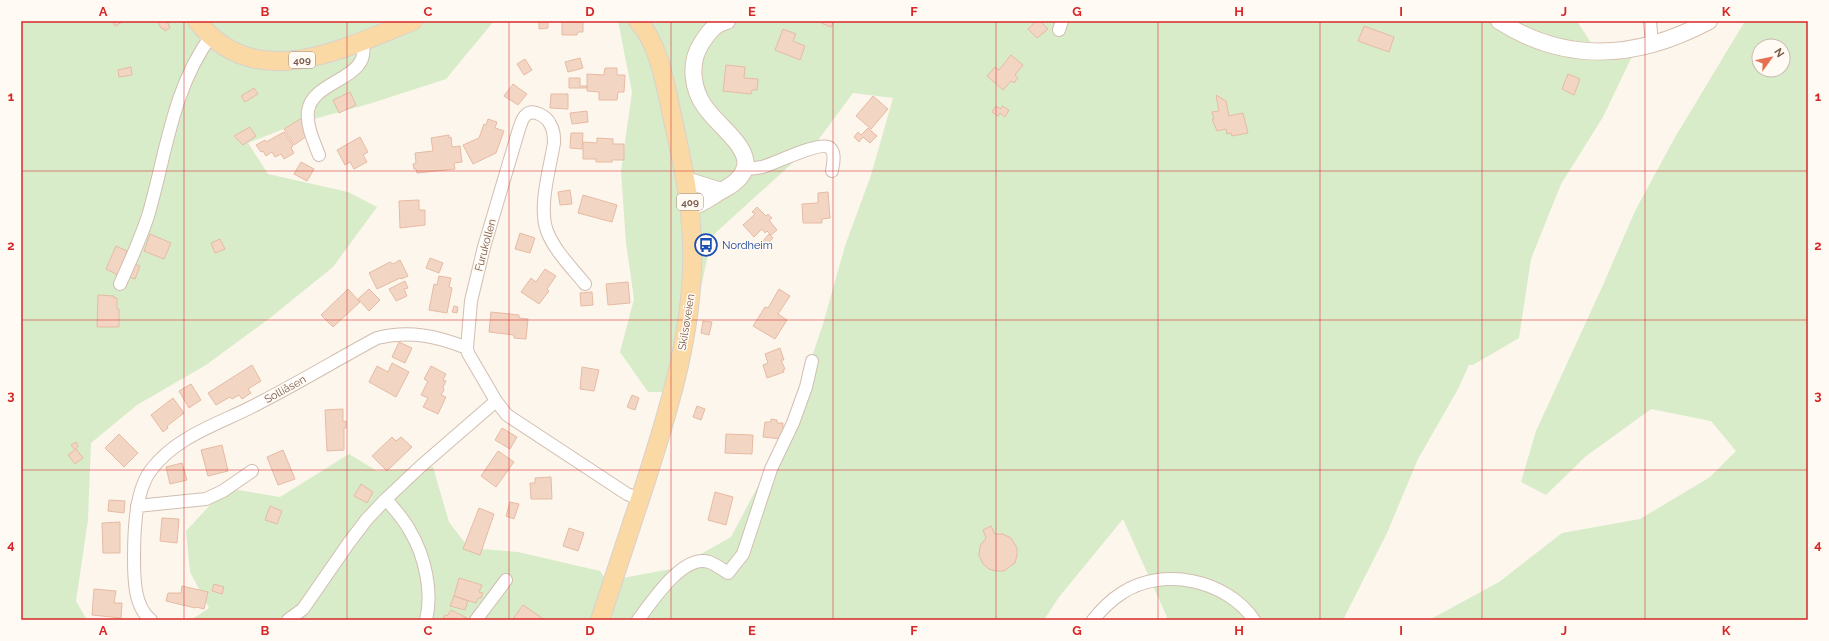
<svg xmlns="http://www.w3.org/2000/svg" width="1829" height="641" viewBox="0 0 1829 641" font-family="Raleway,sans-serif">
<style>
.green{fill:#d8ecc9;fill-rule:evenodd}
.building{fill:#f3d5c3;stroke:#e6bba3}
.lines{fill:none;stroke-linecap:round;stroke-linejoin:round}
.street-casing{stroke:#d1beb0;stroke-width:14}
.secondary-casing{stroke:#d6c0b0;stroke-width:18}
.primary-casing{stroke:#dad1cd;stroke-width:20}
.street{stroke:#fff;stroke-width:12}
.secondary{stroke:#fff;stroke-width:16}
.primary{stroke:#fbd9a5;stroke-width:18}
.grid{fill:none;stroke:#d62828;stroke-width:1;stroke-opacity:0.55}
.labels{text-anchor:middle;stroke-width:3;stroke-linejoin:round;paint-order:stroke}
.shield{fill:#fffaf3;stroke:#a28b7f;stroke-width:1}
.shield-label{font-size:10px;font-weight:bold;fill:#7a5c4d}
.street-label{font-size:11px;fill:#7a5c4d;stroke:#fffaf3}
.transit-label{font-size:11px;fill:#164399;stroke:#fffaf3;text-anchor:start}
.neatline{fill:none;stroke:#d62828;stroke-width:1.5}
.grid-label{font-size:13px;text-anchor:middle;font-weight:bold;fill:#d62828}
</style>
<rect width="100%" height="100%" fill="#fdf6ec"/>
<path class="green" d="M 21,21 L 494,21 L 446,79 L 372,103 L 296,124 L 248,143 L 268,174 L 348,192 L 377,207 L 333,267 L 270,318 L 206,365 L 137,405 L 91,443 L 88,520 L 76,601 L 87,620 L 21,620 Z
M 618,21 L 1577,21 L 1591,43 L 1638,44 L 1603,117 L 1561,184 L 1531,259 L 1519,338 L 1473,365 L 1469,365 L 1458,389 L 1418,459 L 1387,533 L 1343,620 L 1164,620 L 1167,617 L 1123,519 L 1059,597 L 1044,620 L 191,620 L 209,608 L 190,572 L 186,531 L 226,488 L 280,497 L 349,454 L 377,471 L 433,467 L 449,522 L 469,548 L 518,552 L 600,571 L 607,581 L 676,568 L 731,537 L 768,467 L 799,395 L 823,324 L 845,246 L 871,175 L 893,98 L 853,93 L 819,139 L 712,236 L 695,315 L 670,392 L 648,392 L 620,352 L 634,299 L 626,243 L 621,171 L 632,92 Z
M 1745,21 L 1808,21 L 1808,620 L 1429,620 L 1499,582 L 1562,533 L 1640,519 L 1710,477 L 1736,451 L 1711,421 L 1651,409 L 1585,457 L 1546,495 L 1521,482 L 1536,431 L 1603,285 L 1635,211 L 1674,139 ZM 1759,46 L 1783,46 L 1783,70 L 1759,70 Z"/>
<path class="building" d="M 112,21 L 124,21 L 115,26 Z
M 161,21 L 167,21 L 170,28 L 165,31 L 164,28 L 162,29 L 158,23 Z
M 539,21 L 548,21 L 548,28 L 539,29 Z
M 562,21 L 583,21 L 583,32 L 578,32 L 577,35 L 562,35 Z
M 822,21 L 834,21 L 831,27 L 821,23 Z
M 1036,21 L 1040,21 L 1048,29 L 1037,38 L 1028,29 Z
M 1364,26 L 1394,37 L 1389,52 L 1358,41 Z
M 783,29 L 796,34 L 793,41 L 805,46 L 800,60 L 775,50 Z
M 1011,55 L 1023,65 L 1015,75 L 1018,78 L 1014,83 L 1011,81 L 1003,90 L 987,76 L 995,67 L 999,70 Z
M 580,58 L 583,68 L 568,72 L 565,62 Z
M 525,59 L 532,70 L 524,75 L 517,64 Z
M 726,65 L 745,67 L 744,78 L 758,79 L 757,90 L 752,90 L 751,94 L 723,91 Z
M 131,67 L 132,75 L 119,77 L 118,70 Z
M 605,68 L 617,68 L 617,75 L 625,75 L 624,92 L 618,92 L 617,100 L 599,100 L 599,92 L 587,91 L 587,74 L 604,75 Z
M 1568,74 L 1580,79 L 1574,95 L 1562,89 Z
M 569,78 L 580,78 L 580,86 L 587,86 L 587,88 L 569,88 Z
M 513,84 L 527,94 L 518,105 L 504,96 Z
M 254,88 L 258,94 L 245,102 L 241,96 Z
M 350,92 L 356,105 L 339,113 L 333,100 Z
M 551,94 L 568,94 L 568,109 L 550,108 Z
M 1216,95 L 1226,101 L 1229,116 L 1243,113 L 1248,133 L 1232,136 L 1231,133 L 1227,134 L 1226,129 L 1217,131 L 1212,119 L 1214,119 L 1212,112 L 1219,111 Z
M 873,96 L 888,109 L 871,129 L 856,116 Z
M 996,106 L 1001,109 L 1002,106 L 1009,110 L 1005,117 L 1000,113 L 998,116 L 992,112 Z
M 587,111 L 588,122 L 572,124 L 570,113 Z
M 302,118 L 307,136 L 294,145 L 284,129 Z
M 488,119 L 497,122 L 495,128 L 504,131 L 496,153 L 473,164 L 463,145 L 479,138 L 484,124 L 486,125 Z
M 250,127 L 256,136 L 243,145 L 234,136 Z
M 868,128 L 877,136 L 870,143 L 863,137 L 859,142 L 854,137 L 858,132 L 861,135 Z
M 284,132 L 293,146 L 291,148 L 294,153 L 284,159 L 281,154 L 275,157 L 272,152 L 266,156 L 263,151 L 261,152 L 256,145 L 265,140 L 266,142 Z
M 571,133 L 583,133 L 582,149 L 570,148 Z
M 449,135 L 449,138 L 451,137 L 452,147 L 460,146 L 462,162 L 454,163 L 455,169 L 417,173 L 416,169 L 414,169 L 413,164 L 416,163 L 415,153 L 433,151 L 431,138 Z
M 360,137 L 368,152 L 363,155 L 367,162 L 354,169 L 350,162 L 345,165 L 337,150 Z
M 597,138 L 613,139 L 613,144 L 624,144 L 624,160 L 612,160 L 612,162 L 596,162 L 596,159 L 583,159 L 583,142 L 597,143 Z
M 301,162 L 314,169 L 307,181 L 294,174 Z
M 570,190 L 572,204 L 560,205 L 558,192 Z
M 828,192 L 830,218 L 822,219 L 822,223 L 803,223 L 802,204 L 818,203 L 818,193 Z
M 583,195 L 617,205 L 612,222 L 578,213 Z
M 419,200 L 419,210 L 425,210 L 425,225 L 400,228 L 399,201 Z
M 757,207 L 766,216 L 768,214 L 772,218 L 769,220 L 777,230 L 771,235 L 767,231 L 765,233 L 762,229 L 754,237 L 743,225 L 755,214 L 752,212 Z
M 520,233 L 535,238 L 530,253 L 515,249 Z
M 150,234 L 171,243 L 164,259 L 144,251 Z
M 769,234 L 773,238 L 767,244 L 763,241 Z
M 220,239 L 225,249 L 215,253 L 211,243 Z
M 116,246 L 127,251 L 118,275 L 106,269 Z
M 430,258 L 443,263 L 439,273 L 426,268 Z
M 400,260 L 408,276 L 401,279 L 400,278 L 377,289 L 369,273 L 390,262 L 393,264 Z
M 132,263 L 140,266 L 135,279 L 127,276 Z
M 545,269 L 556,276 L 547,289 L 549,291 L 539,304 L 521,292 L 531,278 L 536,282 Z
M 439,276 L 451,278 L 449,287 L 452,288 L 447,313 L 429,310 L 434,284 L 437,285 Z
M 405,281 L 408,288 L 404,289 L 407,296 L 396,301 L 389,289 Z
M 628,282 L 630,303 L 608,305 L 606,284 Z
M 348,289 L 360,302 L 333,327 L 321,315 Z
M 369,289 L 380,300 L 369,311 L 358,299 Z
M 779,289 L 790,296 L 778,314 L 787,320 L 775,339 L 753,326 L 765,307 L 768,308 Z
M 592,292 L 593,305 L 581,306 L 580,293 Z
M 98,295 L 114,296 L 114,298 L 117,298 L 117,309 L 119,309 L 119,327 L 97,327 Z
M 454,306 L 458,307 L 457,313 L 452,312 Z
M 491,312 L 519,315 L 519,318 L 528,319 L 526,339 L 514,338 L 514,335 L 489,332 Z
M 703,321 L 712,322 L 709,335 L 701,333 Z
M 399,342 L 412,348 L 405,363 L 392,357 Z
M 780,348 L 784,360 L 781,360 L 785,369 L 783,370 L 784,372 L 767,378 L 763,365 L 768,363 L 765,354 Z
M 392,363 L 409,372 L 396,397 L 369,382 L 377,366 L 388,372 Z
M 252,365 L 261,381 L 248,389 L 251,393 L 242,399 L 239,395 L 232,399 L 230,397 L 216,405 L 208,393 Z
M 431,366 L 446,374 L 443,380 L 446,381 L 443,387 L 444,390 L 441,395 L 446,397 L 438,414 L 423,407 L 428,398 L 421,395 L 428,381 L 424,379 Z
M 582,367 L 599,370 L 594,391 L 580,389 Z
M 191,384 L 201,400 L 189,408 L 179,391 Z
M 632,395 L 639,398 L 635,410 L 627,407 Z
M 173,398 L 184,413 L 167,426 L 168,428 L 163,432 L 151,415 Z
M 697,406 L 705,409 L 701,420 L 693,417 Z
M 343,409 L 343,422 L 346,421 L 346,428 L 344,428 L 344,450 L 327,451 L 325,410 Z
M 771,419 L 777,420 L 777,423 L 783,423 L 782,439 L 763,437 L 765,422 L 771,422 Z
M 502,428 L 517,437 L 510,449 L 495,440 Z
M 119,434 L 138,453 L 124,467 L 105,448 Z
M 726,434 L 753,435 L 752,454 L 725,453 Z
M 392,437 L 396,441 L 401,437 L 412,447 L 387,471 L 372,456 Z
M 76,442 L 78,446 L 76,449 L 83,458 L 75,464 L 68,455 L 75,450 L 71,445 Z
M 222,445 L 228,471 L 208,476 L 201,450 Z
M 283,450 L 295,479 L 278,485 L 267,457 Z
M 498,451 L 514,462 L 496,487 L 481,476 Z
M 182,463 L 187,480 L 170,484 L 166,467 Z
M 551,477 L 552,499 L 531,499 L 530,483 L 535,483 L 535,478 Z
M 361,484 L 373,492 L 367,503 L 354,496 Z
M 715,492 L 733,497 L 726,525 L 708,520 Z
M 109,500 L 125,501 L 124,513 L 108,511 Z
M 510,502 L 519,504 L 514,519 L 506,516 Z
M 270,506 L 282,511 L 277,524 L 265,520 Z
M 479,508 L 494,514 L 480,555 L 463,549 Z
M 162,518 L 179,519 L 177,543 L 160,541 Z
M 120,522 L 120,553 L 103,553 L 102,523 Z
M 991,526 L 995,534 L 1003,534 L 1011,538 L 1017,548 L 1017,555 L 1015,563 L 1004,571 L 996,571 L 989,569 L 983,564 L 979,555 L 980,546 L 986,538 L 983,530 Z
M 569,528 L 584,533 L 578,551 L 563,546 Z
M 459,578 L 482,585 L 479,592 L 483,593 L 481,598 L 478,598 L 476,603 L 454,596 Z
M 214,584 L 224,587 L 222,594 L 212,591 Z
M 182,586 L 208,592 L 204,609 L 196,607 L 195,608 L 166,601 L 168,593 L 181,593 Z
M 94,589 L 116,591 L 114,603 L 122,603 L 121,618 L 92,615 Z
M 454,596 L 468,601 L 465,610 L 450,606 Z
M 523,605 L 545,620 L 512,620 Z
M 451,610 L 467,618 L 465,620 L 442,620 L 445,615 L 447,616 Z"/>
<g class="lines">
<g class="street-casing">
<path id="street" d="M 1650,21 L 1652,44
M 1059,30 L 1062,21
M 319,155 C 314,142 306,125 308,111 C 312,79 374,80 362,41
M 744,169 C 750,169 756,168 762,167 C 774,164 821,140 830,148 C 836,153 833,164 832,171
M 120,284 C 130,262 140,240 148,216 C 166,155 172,89 211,36
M 585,284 C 572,268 554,250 547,231 C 538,207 550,168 554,143 C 554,136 554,130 550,124 C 547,117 533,108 526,115 C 522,118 521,124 519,129 L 484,247 L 471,301 L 467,348 L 468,353 L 496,401 L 507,415 L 627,494 L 640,499
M 386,499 C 394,509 404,519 410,531 C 425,556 433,592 426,620
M 137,506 L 206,499 L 223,491 L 252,471
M 151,620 C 134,607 134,578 134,558 C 134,532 135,491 151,470 C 178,434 223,423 261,402 C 300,382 338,359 377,338 C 409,330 437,336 467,348
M 288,620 L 303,609 L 348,544 L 367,519 L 386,499 L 421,466 L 496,401
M 476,620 L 506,580
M 638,620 C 651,603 683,553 709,562 C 715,564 722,569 728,573 L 743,554 L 771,469 L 793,423 L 806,387 L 812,361
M 1093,620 C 1101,610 1111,600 1122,593 C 1163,566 1227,580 1254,620"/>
</g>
<g class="secondary-casing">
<path id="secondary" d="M 1499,21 C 1568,65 1640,58 1709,21
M 686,180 L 721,191
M 691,207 C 703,204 712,196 723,190 C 775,162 723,133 705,107 C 692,89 689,63 701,44 C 708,33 714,24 727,21"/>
</g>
<g class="primary-casing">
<path id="primary" d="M 197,21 C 256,96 343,48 413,21
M 600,620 C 615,575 630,529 645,484 C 670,406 695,326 692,243 C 691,201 682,161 673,120 C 666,89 660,45 638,21"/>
</g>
<use href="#street" class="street"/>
<use href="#secondary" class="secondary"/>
<use href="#primary" class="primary"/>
</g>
<path class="grid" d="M 184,21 L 184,620M 347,21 L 347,620M 509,21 L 509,620M 671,21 L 671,620M 833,21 L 833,620M 996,21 L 996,620M 1158,21 L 1158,620M 1320,21 L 1320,620M 1482,21 L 1482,620M 1645,21 L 1645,620M 21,171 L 1808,171M 21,320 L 1808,320M 21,470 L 1808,470"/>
<defs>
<g id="bus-ring" transform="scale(1.15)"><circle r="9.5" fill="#fffaf3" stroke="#1a4fb4" stroke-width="1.5"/><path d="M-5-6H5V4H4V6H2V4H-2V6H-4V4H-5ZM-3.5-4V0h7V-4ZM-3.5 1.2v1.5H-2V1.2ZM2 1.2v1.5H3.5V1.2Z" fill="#1a4fb4"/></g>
</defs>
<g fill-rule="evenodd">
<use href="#bus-ring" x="706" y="245"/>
</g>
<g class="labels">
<g class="shield">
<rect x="289" y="52" width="26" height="16" rx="3"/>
<rect x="677" y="194" width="26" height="16" rx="3"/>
</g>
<g class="shield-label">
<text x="302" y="64">409</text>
<text x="690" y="206">409</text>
</g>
<g class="street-label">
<text transform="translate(485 245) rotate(-75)" y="4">Furukollen</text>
<text transform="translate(686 322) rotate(-81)" y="4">Skilsøveien</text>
<text transform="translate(285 389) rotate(-29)" y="4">Solliåsen</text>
</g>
<g class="transit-label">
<text x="722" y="249">Nordheim</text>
</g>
</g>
<rect width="1829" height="641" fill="none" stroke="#fffaf3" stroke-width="44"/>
<g transform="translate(1771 58) rotate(57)"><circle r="19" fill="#fffaf3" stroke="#cabbb1"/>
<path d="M0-3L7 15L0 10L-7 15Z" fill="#e76f51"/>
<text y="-6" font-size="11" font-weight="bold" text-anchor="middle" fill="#7a5c4d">N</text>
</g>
<rect x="22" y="22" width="1785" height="597" class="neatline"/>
<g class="grid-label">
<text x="103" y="16">A</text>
<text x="265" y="16">B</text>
<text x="428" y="16">C</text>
<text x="590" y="16">D</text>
<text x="752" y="16">E</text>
<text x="914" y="16">F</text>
<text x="1077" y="16">G</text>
<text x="1239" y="16">H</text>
<text x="1401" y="16">I</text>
<text x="1564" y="16">J</text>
<text x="1726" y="16">K</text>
<text x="11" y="101">1</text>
<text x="1818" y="101">1</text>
<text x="11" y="250">2</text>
<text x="1818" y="250">2</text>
<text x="11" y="400">3</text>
<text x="1818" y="400">3</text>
<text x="11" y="549">4</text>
<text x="1818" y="549">4</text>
<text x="103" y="635">A</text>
<text x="265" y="635">B</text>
<text x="428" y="635">C</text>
<text x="590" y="635">D</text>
<text x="752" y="635">E</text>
<text x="914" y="635">F</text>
<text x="1077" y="635">G</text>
<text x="1239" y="635">H</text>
<text x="1401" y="635">I</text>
<text x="1564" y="635">J</text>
<text x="1726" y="635">K</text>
</g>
</svg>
